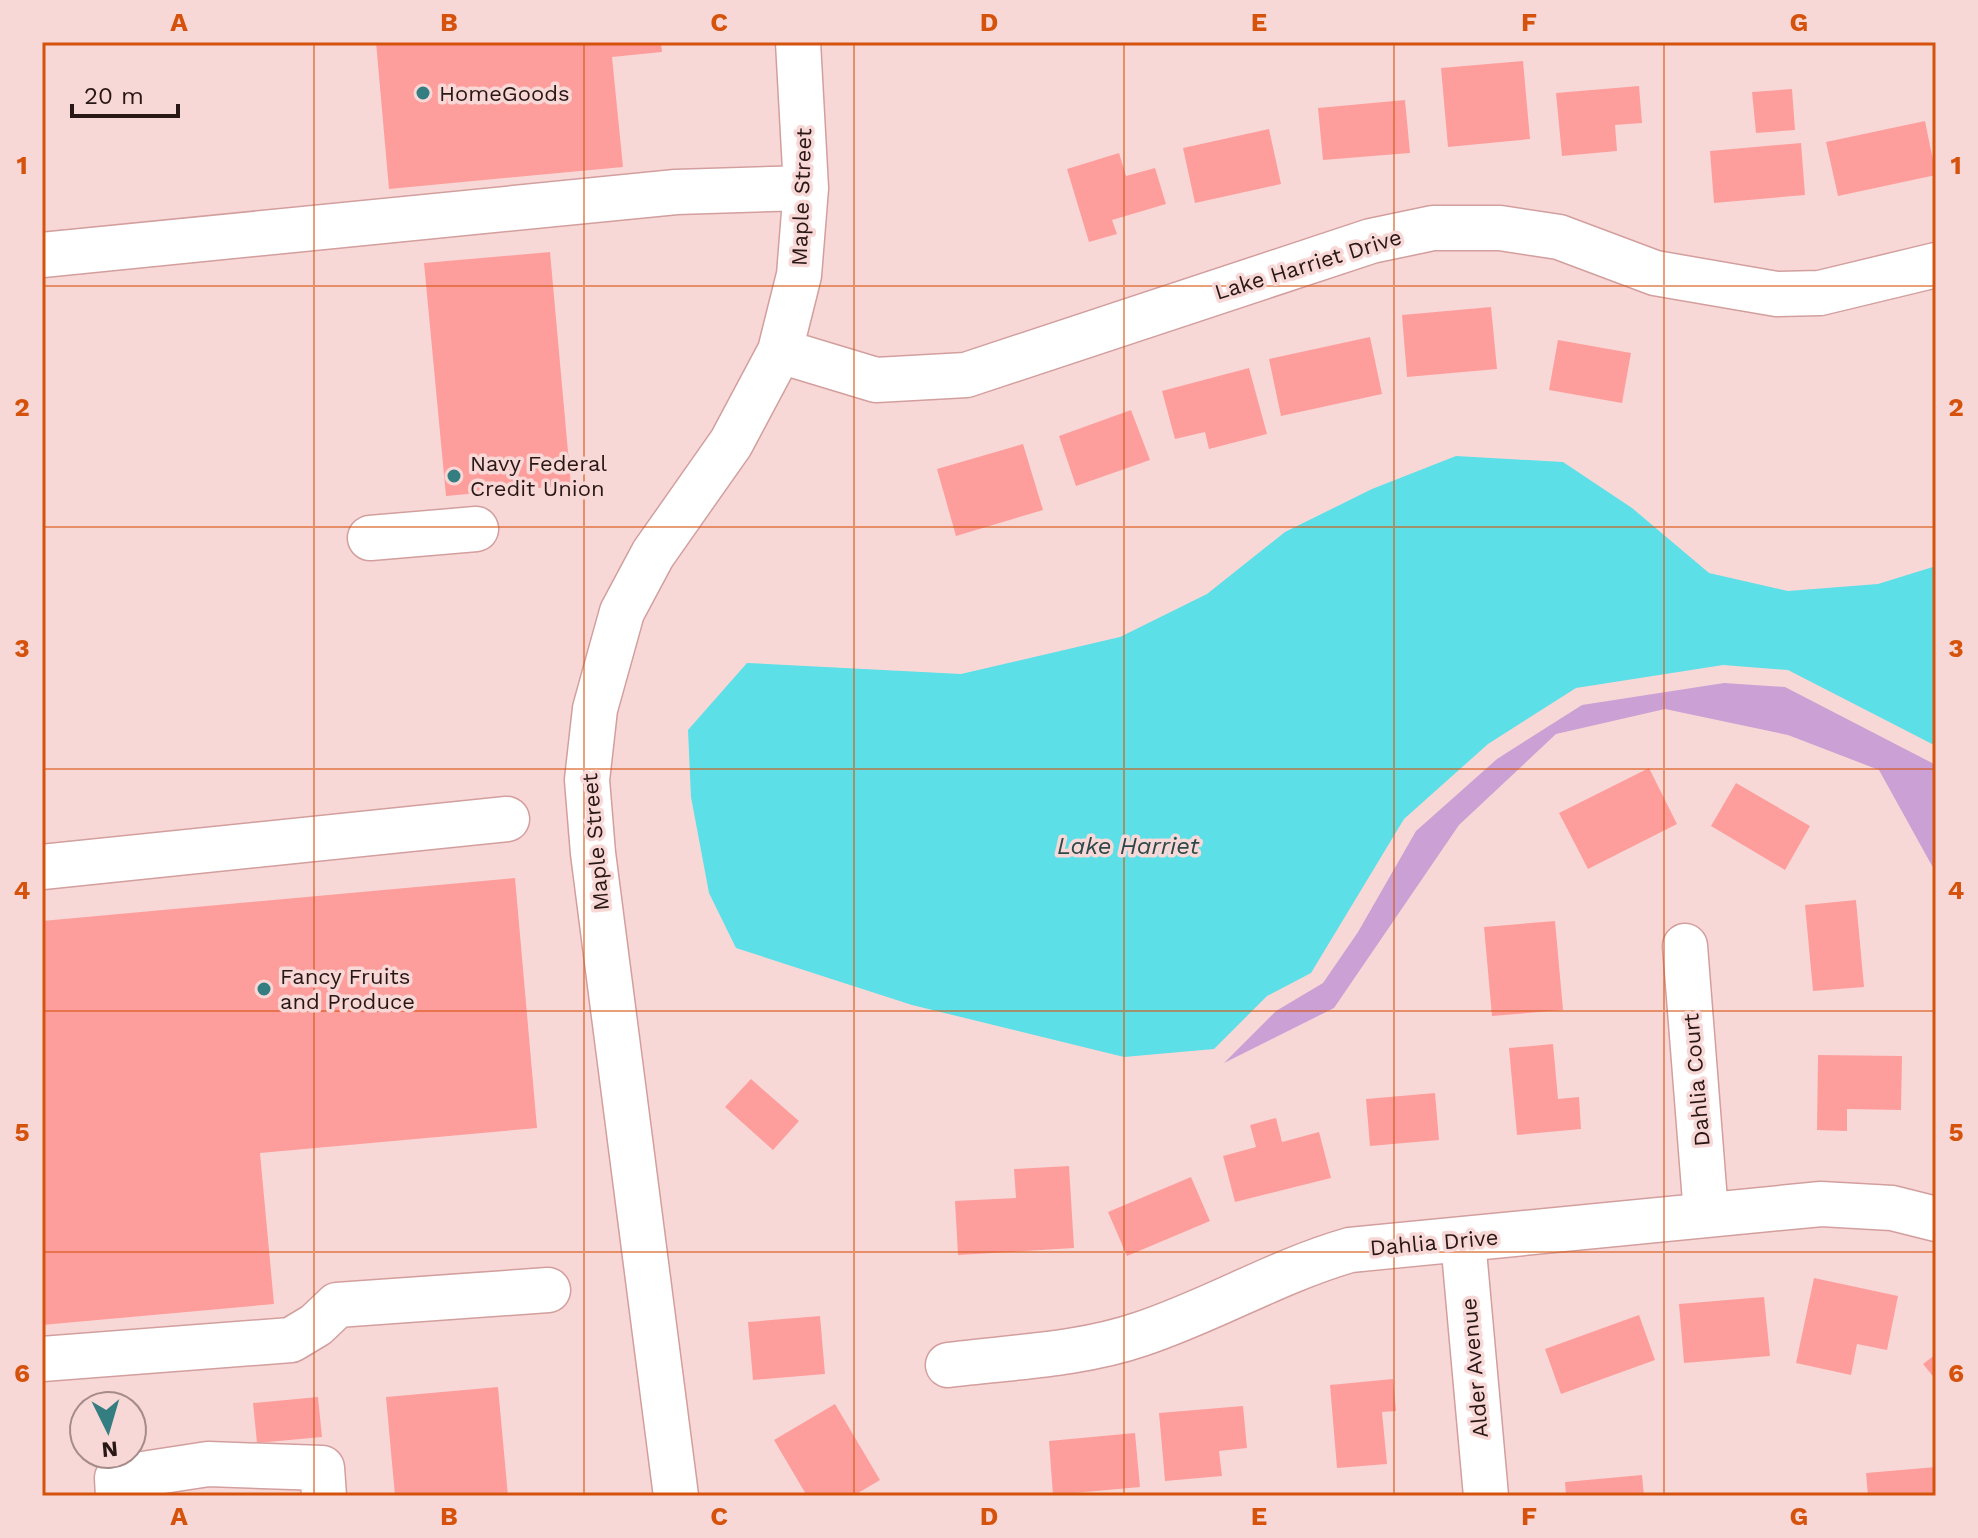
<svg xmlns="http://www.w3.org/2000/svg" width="1978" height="1538" viewBox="0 0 1978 1538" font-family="'Work Sans',sans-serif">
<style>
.green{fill:#cba0d4}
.water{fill:#5cdfe7}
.building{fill:#fd9e9d}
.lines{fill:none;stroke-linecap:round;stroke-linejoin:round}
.minor-casing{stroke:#d29f9e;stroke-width:47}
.minor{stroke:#fff;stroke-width:44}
.grid{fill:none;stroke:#d5520d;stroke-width:2;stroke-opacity:0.55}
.poi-dot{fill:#347d81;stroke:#f8d8d6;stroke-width:3}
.labels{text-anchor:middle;stroke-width:7;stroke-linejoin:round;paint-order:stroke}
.poi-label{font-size:22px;fill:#291716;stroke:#f8d8d6;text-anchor:start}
.street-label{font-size:22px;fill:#291716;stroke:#f8d8d6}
.water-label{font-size:24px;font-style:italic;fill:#2c484a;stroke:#f8d8d6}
.neatline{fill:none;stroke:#d5520d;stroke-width:3}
.grid-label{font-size:26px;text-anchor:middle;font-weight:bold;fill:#d5520d}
</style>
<rect width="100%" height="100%" fill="#f8d8d6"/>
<path class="green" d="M 1724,683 L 1785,687 L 1936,765 L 1936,873 L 1879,770 L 1788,735 L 1665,709 L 1556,734 L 1459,825 L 1334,1008 L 1224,1063 L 1276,1011 L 1323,983 L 1358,932 L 1416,831 L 1497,759 L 1582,705 Z"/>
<path class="water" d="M 1456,456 L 1563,462 L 1632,508 L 1709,573 L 1788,591 L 1878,584 L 1936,566 L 1936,746 L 1788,670 L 1723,665 L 1576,688 L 1488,744 L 1404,819 L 1311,973 L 1267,996 L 1214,1049 L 1124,1057 L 912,1005 L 736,948 L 709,893 L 691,797 L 688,730 L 747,663 L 961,674 L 1120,637 L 1207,594 L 1285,532 L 1372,489 Z"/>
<path class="building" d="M 376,42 L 661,42 L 662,52 L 612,57 L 623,167 L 389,189 Z
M 1523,61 L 1530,139 L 1448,147 L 1441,68 Z
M 1639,86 L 1642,123 L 1615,125 L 1617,151 L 1562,156 L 1556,93 Z
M 1792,89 L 1795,130 L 1756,133 L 1752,92 Z
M 1405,100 L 1410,153 L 1323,160 L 1318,108 Z
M 1925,121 L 1936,175 L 1838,196 L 1826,142 Z
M 1269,129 L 1281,184 L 1195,203 L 1183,148 Z
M 1801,143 L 1805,195 L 1714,203 L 1710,151 Z
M 1119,153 L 1126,176 L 1155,168 L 1166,204 L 1112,220 L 1117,234 L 1089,242 L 1067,169 Z
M 550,252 L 571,485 L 446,496 L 424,263 Z
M 1491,307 L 1497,369 L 1407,377 L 1402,315 Z
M 1370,337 L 1382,394 L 1281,416 L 1269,359 Z
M 1558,340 L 1631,353 L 1622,403 L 1549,390 Z
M 1249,368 L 1267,434 L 1209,449 L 1205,432 L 1175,439 L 1162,391 Z
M 1131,410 L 1150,460 L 1076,486 L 1059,436 Z
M 1023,444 L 1043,510 L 956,536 L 937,469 Z
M 1649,768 L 1677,824 L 1588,869 L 1559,813 Z
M 1736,783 L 1810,826 L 1785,870 L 1711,826 Z
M 515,878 L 537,1128 L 260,1153 L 274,1304 L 42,1325 L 42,921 Z
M 1856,900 L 1864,987 L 1813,991 L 1805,905 Z
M 1555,921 L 1563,1010 L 1492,1016 L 1484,927 Z
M 1553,1044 L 1558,1099 L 1579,1097 L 1581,1129 L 1517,1135 L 1509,1048 Z
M 1818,1055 L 1902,1056 L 1901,1110 L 1847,1109 L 1847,1131 L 1817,1130 Z
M 751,1079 L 799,1121 L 773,1150 L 725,1107 Z
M 1435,1093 L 1439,1140 L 1370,1146 L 1366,1099 Z
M 1276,1118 L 1282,1142 L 1319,1132 L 1331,1178 L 1235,1202 L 1223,1156 L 1256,1147 L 1250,1125 Z
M 1069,1166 L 1074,1248 L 958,1255 L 955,1201 L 1016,1198 L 1014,1169 Z
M 1191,1177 L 1210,1221 L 1127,1256 L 1108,1212 Z
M 1814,1278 L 1898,1296 L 1887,1350 L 1857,1344 L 1851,1375 L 1796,1363 Z
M 1764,1297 L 1770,1356 L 1684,1363 L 1679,1304 Z
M 1639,1315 L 1655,1360 L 1561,1394 L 1545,1349 Z
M 820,1316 L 825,1374 L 753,1380 L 748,1322 Z
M 1936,1354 L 1936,1380 L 1923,1364 Z
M 1393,1379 L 1396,1411 L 1382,1412 L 1387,1464 L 1337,1468 L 1330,1385 Z
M 498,1387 L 508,1496 L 395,1496 L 386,1397 Z
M 318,1397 L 322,1437 L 257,1443 L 253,1403 Z
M 835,1404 L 880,1480 L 853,1496 L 807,1496 L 774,1440 Z
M 1243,1406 L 1247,1448 L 1219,1451 L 1222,1476 L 1165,1481 L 1159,1413 Z
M 1135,1433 L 1140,1487 L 1053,1495 L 1049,1441 Z
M 1936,1467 L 1936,1496 L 1868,1496 L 1866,1473 Z
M 1642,1475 L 1644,1496 L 1566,1496 L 1565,1482 Z"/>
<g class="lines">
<g class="minor-casing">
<path id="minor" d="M 42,255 L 676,192 L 806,188
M 780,351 L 876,380 L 966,375 L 1371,241 L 1433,228 L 1500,228 L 1559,237 L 1655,273 L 1777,294 L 1820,293 L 1936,265
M 370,538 L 476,529
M 42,867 L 507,819
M 1685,946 L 1706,1214
M 1463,1240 L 1486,1496
M 42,1359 L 291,1340 L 316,1325 L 337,1305 L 548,1290
M 948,1365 C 1012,1357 1080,1355 1141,1334 C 1213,1310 1277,1271 1350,1250 L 1821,1204 L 1892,1208 L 1936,1219
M 118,1496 L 117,1478 L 208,1464 L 322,1468 L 324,1496
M 676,1496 L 593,853 L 587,780 L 595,709 L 622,612 L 653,554 L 731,443 L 780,351 L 799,275 L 806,188 L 798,42"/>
</g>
<use href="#minor" class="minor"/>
</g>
<path class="grid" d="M 314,42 L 314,1496M 584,42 L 584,1496M 854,42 L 854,1496M 1124,42 L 1124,1496M 1394,42 L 1394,1496M 1664,42 L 1664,1496M 42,286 L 1936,286M 42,527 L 1936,527M 42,769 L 1936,769M 42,1011 L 1936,1011M 42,1252 L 1936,1252"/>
<g class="poi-dot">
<circle cx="423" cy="93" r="8"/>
<circle cx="454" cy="476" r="8"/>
<circle cx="264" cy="989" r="8"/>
</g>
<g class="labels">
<g class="poi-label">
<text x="439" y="101">HomeGoods</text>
<text x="470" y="471">Navy Federal<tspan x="470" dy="25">Credit Union</tspan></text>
<text x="280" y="984">Fancy Fruits<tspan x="280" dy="25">and Produce</tspan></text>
</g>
<g class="street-label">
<text transform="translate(801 197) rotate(-88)" y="8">Maple Street</text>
<text transform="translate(1308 264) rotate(-17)" y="8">Lake Harriet Drive</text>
<text transform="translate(595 842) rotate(-95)" y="8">Maple Street</text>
<text transform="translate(1696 1080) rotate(-95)" y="8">Dahlia Court</text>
<text transform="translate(1434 1242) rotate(-5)" y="8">Dahlia Drive</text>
<text transform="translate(1474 1368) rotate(-95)" y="8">Alder Avenue</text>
</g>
<g class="water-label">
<text x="1128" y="854">Lake Harriet</text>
</g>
</g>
<rect width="1978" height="1538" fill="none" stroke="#f8d8d6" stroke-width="88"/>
<g transform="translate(108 1430) rotate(175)"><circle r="38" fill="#f8d8d6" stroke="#a58b89" stroke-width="2"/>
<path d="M0-6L14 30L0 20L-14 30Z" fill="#347d81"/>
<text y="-12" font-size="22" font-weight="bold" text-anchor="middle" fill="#291716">N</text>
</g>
<path d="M72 104v12h106v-12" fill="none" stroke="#291716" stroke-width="4"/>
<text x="84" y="104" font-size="24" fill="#291716" stroke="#f8d8d6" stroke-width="6" paint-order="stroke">20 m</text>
<rect x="44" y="44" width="1890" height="1450" class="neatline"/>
<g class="grid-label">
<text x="179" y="31">A</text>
<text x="449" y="31">B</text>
<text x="719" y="31">C</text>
<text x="989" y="31">D</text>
<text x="1259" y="31">E</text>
<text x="1529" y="31">F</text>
<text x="1799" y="31">G</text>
<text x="22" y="174">1</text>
<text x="1956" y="174">1</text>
<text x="22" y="416">2</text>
<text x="1956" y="416">2</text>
<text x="22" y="657">3</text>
<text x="1956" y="657">3</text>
<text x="22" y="899">4</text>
<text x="1956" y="899">4</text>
<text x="22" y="1141">5</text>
<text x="1956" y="1141">5</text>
<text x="22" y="1382">6</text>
<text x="1956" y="1382">6</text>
<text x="179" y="1525">A</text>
<text x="449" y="1525">B</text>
<text x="719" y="1525">C</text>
<text x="989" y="1525">D</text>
<text x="1259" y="1525">E</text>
<text x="1529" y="1525">F</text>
<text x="1799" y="1525">G</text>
</g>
</svg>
